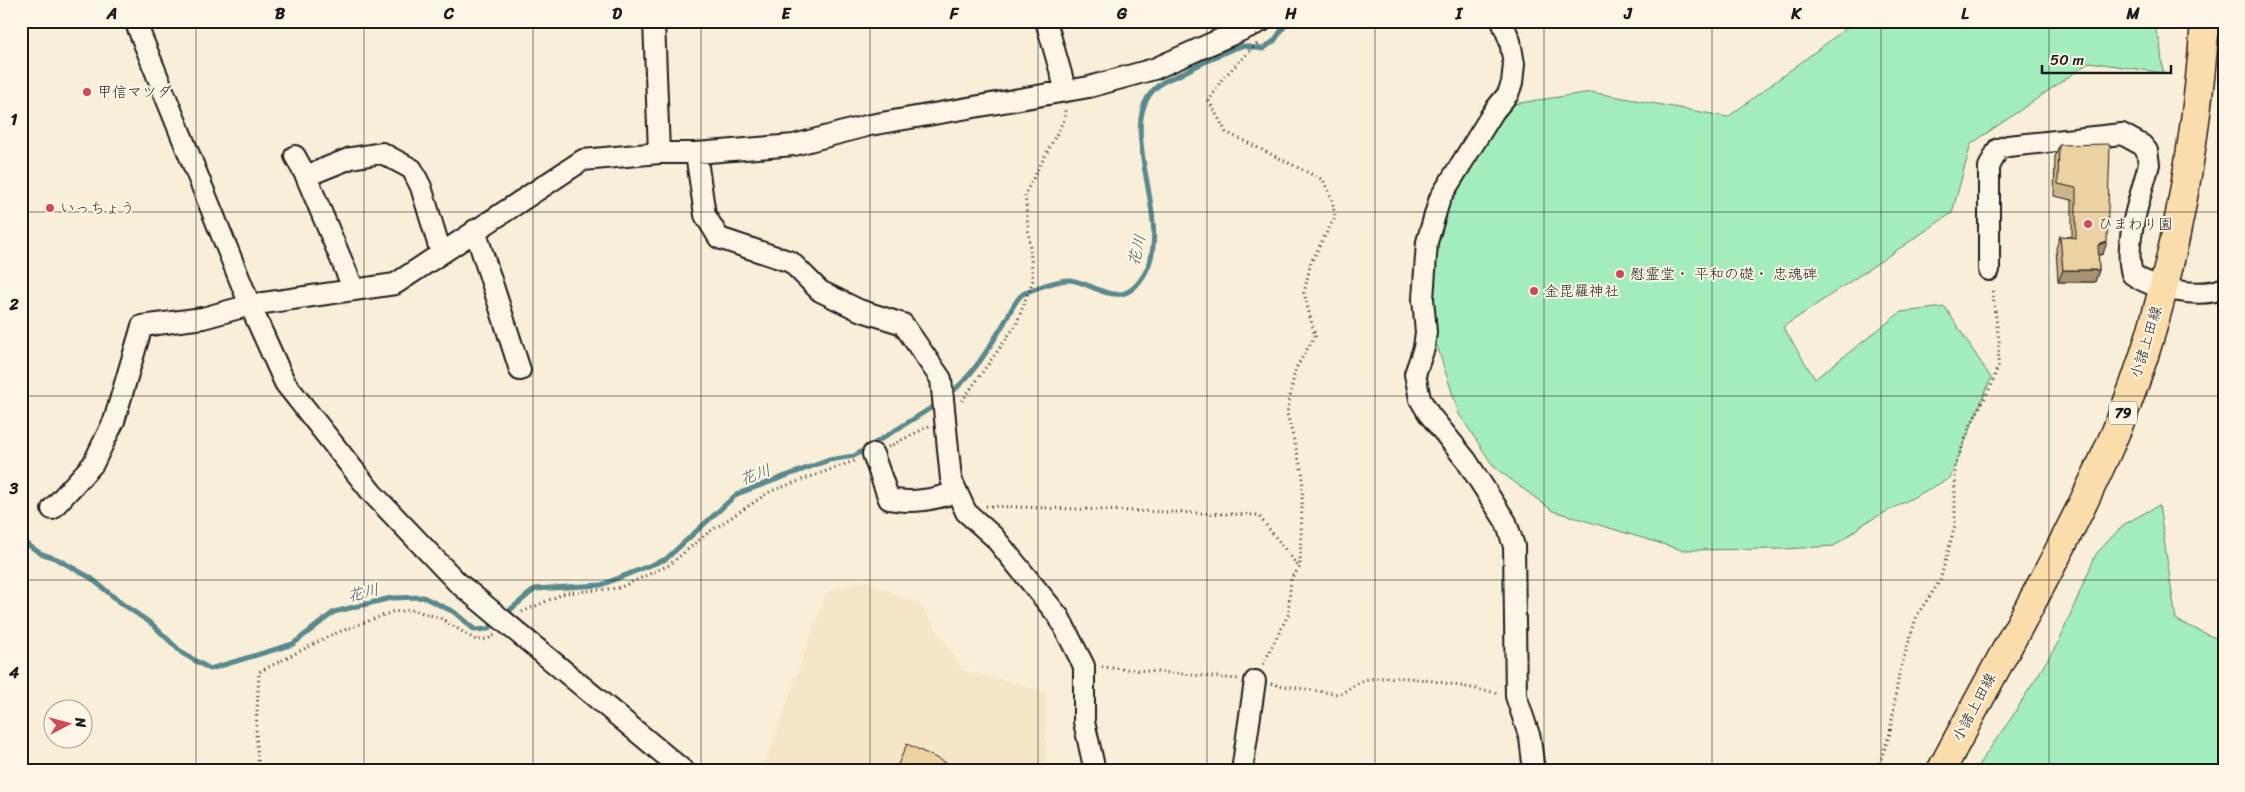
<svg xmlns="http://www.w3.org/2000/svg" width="2245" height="792" viewBox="0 0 2245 792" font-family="Sriracha,'Klee One',sans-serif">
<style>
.built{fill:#f5e6c7}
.green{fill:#a3edbc;stroke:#60846c}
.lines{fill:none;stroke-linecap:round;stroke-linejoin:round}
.stream{stroke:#58898d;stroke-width:5}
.street-casing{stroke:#1c1c1c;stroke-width:24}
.primary-casing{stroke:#1c1c1c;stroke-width:31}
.path{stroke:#1c1c1c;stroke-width:3;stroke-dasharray:1 4;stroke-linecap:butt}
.street{stroke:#fcf5e5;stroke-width:20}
.primary{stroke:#fbddab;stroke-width:28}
.wall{fill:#cbb58a;stroke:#1c1c1c}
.shaded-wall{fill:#a59371;stroke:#1c1c1c}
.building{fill:#ecd2a1;stroke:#1c1c1c}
.grid{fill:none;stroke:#1c1c1c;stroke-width:1;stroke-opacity:0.55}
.poi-dot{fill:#d1495b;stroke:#fcf5e5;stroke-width:2}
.labels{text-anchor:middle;stroke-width:4;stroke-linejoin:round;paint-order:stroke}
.shield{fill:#fcf5e5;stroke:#5f5d58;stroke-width:1}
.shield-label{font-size:14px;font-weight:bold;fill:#1c1c1c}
.poi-label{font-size:15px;fill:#1c1c1c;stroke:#fcf5e5;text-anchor:start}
.street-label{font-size:15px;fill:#1c1c1c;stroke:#fcf5e5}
.water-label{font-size:16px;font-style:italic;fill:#3f5b5e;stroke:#fcf5e5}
.neatline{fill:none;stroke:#1c1c1c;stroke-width:2}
.grid-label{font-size:16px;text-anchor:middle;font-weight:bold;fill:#1c1c1c}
</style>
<rect width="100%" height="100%" fill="#f9eed7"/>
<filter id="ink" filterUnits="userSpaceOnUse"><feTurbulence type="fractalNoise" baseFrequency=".02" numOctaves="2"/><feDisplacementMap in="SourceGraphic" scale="10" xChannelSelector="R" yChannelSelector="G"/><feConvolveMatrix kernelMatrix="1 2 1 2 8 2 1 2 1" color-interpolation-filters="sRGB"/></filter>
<g filter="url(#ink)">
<path class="built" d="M 864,580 L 920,604 L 963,670 L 1046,691 L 1046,771 L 752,771 L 768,756 L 826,593 Z"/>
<path class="green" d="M 1856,21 L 2152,21 L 2160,42 L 2163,73 L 2090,62 L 1971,144 L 1952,213 L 1783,327 L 1815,379 L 1901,312 L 1945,307 L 1991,378 L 1950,478 L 1865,523 L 1834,546 L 1784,549 L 1682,550 L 1553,511 L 1494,467 L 1459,414 L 1428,318 L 1425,222 L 1481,109 L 1591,92 L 1728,117 Z
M 2159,505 L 2176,620 L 2224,642 L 2224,771 L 1974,771 L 2012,717 L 2059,641 L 2096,554 L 2123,525 Z"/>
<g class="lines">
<path class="stream" d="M 947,396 C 972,377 987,351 1003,325 C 1008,317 1015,299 1023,294 C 1032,289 1061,279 1070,280 C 1098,284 1122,314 1145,273 C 1176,219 1110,122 1159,85 C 1164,80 1173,78 1179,75 C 1196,66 1213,58 1230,50 L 1242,46 L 1263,49 L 1274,41 L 1286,24 L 1286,21
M 21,540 L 40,553 L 57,559 L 91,578 L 121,603 L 152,624 L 182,653 L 210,669 L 293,644 L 334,612 L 391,598 L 423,597 L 454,612 L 475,630 L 488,629 L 497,621
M 504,615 L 535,589 L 601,585 L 666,559 L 737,494 L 829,460 L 854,456 L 939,403"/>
<g class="street-casing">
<path id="street" d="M 135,21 L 250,305 L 285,383 L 372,493 L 457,582 L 684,771
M 654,21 L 659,153
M 1046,21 L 1066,91
M 1502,21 L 1510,41 L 1514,64 L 1512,83 L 1508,94 L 1494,111 L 1440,198 L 1427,242 L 1423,299 L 1426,332 L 1424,348 L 1415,374 L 1420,399 L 1429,414 L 1466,460 L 1506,522 L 1514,546 L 1516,696 L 1530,738 L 1534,771
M 696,153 L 705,215 L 719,238 L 791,262 L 820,291 L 859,310 L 903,324 L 941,379 L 951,479 L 966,512 L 994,537 L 1059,617 L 1084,666 L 1084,722 L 1095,771
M 295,156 L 306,176 L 354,290
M 306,176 L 351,158 L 382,153 L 412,169 L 421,187 L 441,253
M 475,230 L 520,370
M 1989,270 L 1989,167 L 1998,149 L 2008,146 L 2122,134 L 2142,145 L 2147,151 L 2149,164 C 2141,196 2123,243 2132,274 C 2153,289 2200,299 2224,288
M 873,454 L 889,499 C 913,504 935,499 957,492
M 52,509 L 93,464 L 114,421 L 142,326 L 203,318 L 250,305 L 395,284 L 583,160 L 659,153 L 696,153 L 794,145 L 870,125 L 1089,87 L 1154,69 L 1262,21
M 1242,771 L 1255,681"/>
</g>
<g class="primary-casing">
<path id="primary" d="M 1941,771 C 1996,665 2058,561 2107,452 C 2166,322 2195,163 2205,21"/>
</g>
<path class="path" d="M 1257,44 L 1222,79 L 1209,101 L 1226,132 L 1323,180 L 1332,199 L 1335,217 L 1311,262 L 1304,293 L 1315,336 L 1295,370 L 1287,413 L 1303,476 L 1300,567 L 1291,578 L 1288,615 L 1263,665
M 962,401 L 1016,325 L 1033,280 L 1025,194 L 1065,118 L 1065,108
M 888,447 L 929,426
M 986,506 L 1258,515 L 1299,567
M 522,612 L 565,593 L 619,588 L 669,565 L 709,532 L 771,491 L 857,460
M 1102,667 L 1238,679
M 1271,684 L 1338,694 C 1350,691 1357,680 1369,679 C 1412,673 1456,686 1498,693
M 259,771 L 256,733 L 259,672 L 331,635 L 392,612 L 413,610 L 440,618 L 476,640 L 488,639 L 495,635
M 1873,771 L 1880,762 L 1890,733 L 1899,674 L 1917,615 L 1940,581 L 1955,525 L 1955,466 L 1970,426 L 1991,386 L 1998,366 L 1999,341 L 1992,288"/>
<use href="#street" class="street"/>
<use href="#primary" class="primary"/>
</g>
<path class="wall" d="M 2059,145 L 2103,254 L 2098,255 L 2099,270 L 2095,282 L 2058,282 L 2056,248 L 2060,236 L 2072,237 L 2072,200 L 2054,196 L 2055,157 Z"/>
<path class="shaded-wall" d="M 2107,242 L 2103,254 L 2094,257 L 2098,245 Z
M 2063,270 L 2099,270 L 2095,282 L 2058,282 Z"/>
<path class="building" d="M 2110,144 L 2107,242 L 2098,245 L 2099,270 L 2063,270 L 2060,236 L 2076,238 L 2076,188 L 2058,184 L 2059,145 Z
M 907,744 L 959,769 L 959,771 L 895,771 Z"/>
</g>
<path class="grid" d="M 196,21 L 196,771M 364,21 L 364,771M 533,21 L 533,771M 701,21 L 701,771M 870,21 L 870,771M 1038,21 L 1038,771M 1207,21 L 1207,771M 1375,21 L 1375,771M 1544,21 L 1544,771M 1712,21 L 1712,771M 1881,21 L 1881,771M 2049,21 L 2049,771M 21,212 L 2224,212M 21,396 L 2224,396M 21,580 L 2224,580"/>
<g class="poi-dot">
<circle cx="87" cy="92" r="5"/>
<circle cx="50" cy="208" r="5"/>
<circle cx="2088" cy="224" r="5"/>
<circle cx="1620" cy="274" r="5"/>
<circle cx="1534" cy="291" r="5"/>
</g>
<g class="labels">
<rect class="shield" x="2109" y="401.5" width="28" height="23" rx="4"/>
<g class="shield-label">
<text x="2123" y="418">79</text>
</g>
<g class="poi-label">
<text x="97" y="97">甲信マツダ</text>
<text x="60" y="213">いっちょう</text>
<text x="2098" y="229">ひまわり園</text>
<text x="1630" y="279">慰霊堂・ 平和の礎・ 忠魂碑</text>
<text x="1544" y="296">金毘羅神社</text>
</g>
<g class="street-label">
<text transform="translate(2146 342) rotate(-73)" y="5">小諸上田線</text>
<text transform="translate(1974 707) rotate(-62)" y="5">小諸上田線</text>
</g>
<g class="water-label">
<text transform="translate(1136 250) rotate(-76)" y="6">花川</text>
<text transform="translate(755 474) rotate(-20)" y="6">花川</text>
<text transform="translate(363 592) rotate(-13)" y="6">花川</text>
</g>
</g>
<rect width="2245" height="792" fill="none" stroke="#fcf5e5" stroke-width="55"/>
<g transform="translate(68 724) rotate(84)"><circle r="24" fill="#fcf5e5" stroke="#a29e95"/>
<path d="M0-4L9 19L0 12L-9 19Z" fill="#d1495b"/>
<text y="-8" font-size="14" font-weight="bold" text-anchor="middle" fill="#1c1c1c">N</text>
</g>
<path d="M2042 65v8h129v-8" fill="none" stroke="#1c1c1c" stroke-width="2.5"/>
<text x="2050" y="65" font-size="15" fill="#1c1c1c" stroke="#fcf5e5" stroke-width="4" paint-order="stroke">50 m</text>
<rect x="28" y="28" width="2190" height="736" class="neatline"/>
<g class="grid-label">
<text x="112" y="19">A</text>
<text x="280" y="19">B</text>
<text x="449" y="19">C</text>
<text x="617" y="19">D</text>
<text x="786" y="19">E</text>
<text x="954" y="19">F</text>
<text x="1122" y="19">G</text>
<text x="1291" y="19">H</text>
<text x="1459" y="19">I</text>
<text x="1628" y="19">J</text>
<text x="1796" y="19">K</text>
<text x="1965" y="19">L</text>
<text x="2133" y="19">M</text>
<text x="14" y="125">1</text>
<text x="14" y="310">2</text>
<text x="14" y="494">3</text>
<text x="14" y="678">4</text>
</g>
</svg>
